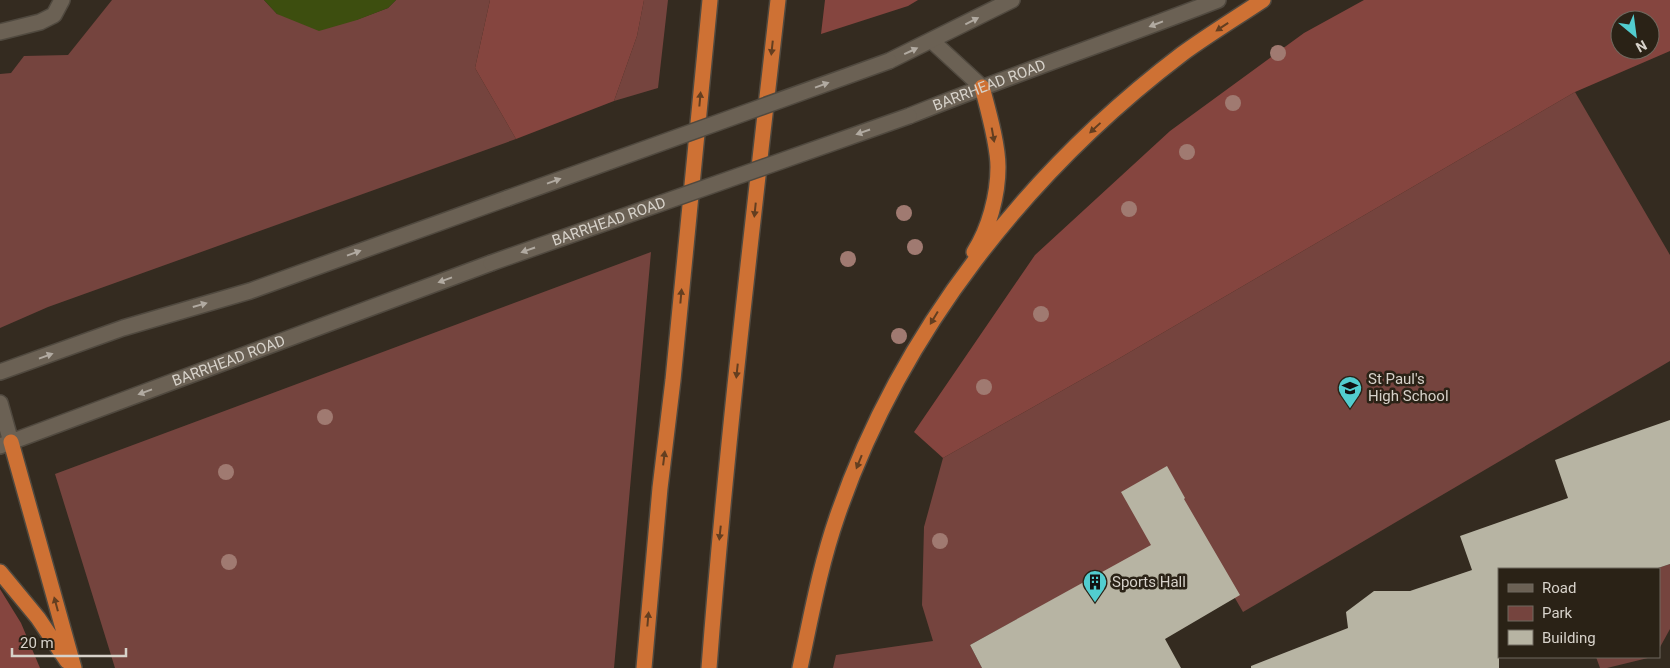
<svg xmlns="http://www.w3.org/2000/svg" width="1670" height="668" viewBox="0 0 1670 668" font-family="Roboto,sans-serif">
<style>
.green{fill:#75443e}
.forest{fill:#85453f;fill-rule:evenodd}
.water{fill:#3d4e0f}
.building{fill:#b7b4a3}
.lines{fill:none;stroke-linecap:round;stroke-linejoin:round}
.minor-casing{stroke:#50493f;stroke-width:18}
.secondary-casing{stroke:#50493f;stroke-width:18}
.motorway-casing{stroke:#50493f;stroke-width:18}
.minor{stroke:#6b6154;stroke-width:15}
.secondary{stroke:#6b6154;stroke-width:15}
.motorway{stroke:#ce7134;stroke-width:15}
.secondary-bridge-casing{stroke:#50493f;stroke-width:18;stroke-linecap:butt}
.secondary-bridge{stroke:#6b6154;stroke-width:15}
.tree{fill:#a07a71}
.oneway{fill:#b1aaa1}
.oneway2{fill:#633e20}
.labels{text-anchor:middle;stroke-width:5;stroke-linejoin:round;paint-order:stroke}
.street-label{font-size:15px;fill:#d7d2ca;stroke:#2a2216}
.poi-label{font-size:15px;fill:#d7d2ca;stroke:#2a2216;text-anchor:start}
</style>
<rect width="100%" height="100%" fill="#342b20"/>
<path class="green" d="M 112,0 L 264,0 L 277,14 L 356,20 L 388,8 L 396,0 L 490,0 L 475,68 L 516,139 L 48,307 L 0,328 L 0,74 L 11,73 L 24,56 L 68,55 Z
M 644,0 L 668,0 L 658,88 L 614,101 L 637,36 Z
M 1575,92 L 1670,255 L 1670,361 L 1243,612 L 1192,524 L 970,645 L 982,668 L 833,668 L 836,655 L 933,641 L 922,605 L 924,527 L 943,458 L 1118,359 Z
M 651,252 L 614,668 L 115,668 L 55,474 Z
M 1670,564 L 1670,629 L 1659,649 L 1659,569 L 1655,569 Z
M 1596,657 L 1652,657 L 1607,668 L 1600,668 Z"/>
<path class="forest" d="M 490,0 L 644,0 L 637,36 L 614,101 L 516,139 L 475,68 Z
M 825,0 L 918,0 L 908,6 L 821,34 Z
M 1364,0 L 1670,0 L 1670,51 L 1575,92 L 1118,359 L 943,458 L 914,432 L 1035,255 L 1170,131 L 1304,33 ZM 1620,20 L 1650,20 L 1650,50 L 1620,50 Z
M 0,589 L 21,623 L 40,668 L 0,668 Z"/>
<path class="water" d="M 264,0 L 396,0 L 388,8 L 357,20 L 319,31 L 277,14 Z"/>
<path class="building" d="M 1670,420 L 1670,564 L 1655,569 L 1499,569 L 1499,668 L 1251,668 L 1251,666 L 1348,628 L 1346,612 L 1374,591 L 1410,591 L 1472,570 L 1460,536 L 1568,498 L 1555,460 Z
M 1167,466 L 1185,498 L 1184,499 L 1240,595 L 1165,639 L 1181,668 L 982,668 L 970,645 L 1151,545 L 1121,492 Z"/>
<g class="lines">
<g class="minor-casing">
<path id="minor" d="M 0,32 L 40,22 L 54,15 L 62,0"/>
</g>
<g class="secondary-casing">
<g id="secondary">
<path d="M 932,41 L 982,87"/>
<path d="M 889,61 L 1012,0"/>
<path id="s1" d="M 909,116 C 1011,75 1115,40 1218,0"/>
<path d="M 0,372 L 123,328 L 250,291 L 508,198"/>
<path d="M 0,403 L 11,442"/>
<path id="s2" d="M 0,446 L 491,263"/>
</g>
</g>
<g class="motorway-casing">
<path id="motorway" d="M 974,252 C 989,229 998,195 998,167 C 998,144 988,110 982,87
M 11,442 L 74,668
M 0,572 L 38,618 L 67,661
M 644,668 L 660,488 L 673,380 L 710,0
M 709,668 C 726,445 753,222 778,0
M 800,668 C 811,617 820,566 837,517 C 900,332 1028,171 1182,54 C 1208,35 1236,18 1263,0"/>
</g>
<use href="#minor" class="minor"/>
<use href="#secondary" class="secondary"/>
<use href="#motorway" class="motorway"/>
<g class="secondary-bridge-casing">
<g id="secondary-bridge">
<path d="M 508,198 L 889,61"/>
<path id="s3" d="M 491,263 L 909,116"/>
</g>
</g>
<use href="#secondary-bridge" class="secondary-bridge"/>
</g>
<g class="tree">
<circle cx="1278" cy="53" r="8"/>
<circle cx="1233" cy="103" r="8"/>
<circle cx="1187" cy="152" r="8"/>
<circle cx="1129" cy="209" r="8"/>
<circle cx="904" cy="213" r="8"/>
<circle cx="915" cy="247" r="8"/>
<circle cx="848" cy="259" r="8"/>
<circle cx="1041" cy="314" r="8"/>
<circle cx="899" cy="336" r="8"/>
<circle cx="984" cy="387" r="8"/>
<circle cx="325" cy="417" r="8"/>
<circle cx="226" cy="472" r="8"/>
<circle cx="940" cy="541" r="8"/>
<circle cx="229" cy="562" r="8"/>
</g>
<defs><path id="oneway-solid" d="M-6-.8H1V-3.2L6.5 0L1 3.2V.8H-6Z" transform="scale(1.25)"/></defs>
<g class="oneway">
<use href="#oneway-solid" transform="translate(972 21) rotate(-27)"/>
<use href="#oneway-solid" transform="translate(1156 24) rotate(159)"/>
<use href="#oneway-solid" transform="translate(911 51) rotate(-25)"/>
<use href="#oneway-solid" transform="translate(822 85) rotate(-20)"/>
<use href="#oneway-solid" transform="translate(863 132) rotate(161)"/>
<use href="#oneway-solid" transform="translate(554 181) rotate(-20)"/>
<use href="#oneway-solid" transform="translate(528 250) rotate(161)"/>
<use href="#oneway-solid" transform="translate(354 253) rotate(-20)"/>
<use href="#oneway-solid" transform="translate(445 280) rotate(160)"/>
<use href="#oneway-solid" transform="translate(200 305) rotate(-16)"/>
<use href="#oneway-solid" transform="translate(46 356) rotate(-20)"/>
<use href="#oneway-solid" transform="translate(145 392) rotate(160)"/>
</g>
<g class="oneway2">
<use href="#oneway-solid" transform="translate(1222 27) rotate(146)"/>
<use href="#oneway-solid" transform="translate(772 48) rotate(96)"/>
<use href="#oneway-solid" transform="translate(700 99) rotate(-85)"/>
<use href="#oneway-solid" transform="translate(1095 128) rotate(137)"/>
<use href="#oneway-solid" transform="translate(993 135) rotate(80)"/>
<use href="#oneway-solid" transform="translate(755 210) rotate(96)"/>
<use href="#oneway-solid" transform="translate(681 296) rotate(-85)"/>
<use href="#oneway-solid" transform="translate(934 318) rotate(121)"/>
<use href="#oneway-solid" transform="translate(737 371) rotate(96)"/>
<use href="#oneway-solid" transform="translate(664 458) rotate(-83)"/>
<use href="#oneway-solid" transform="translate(859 462) rotate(112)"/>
<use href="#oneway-solid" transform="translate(720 533) rotate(96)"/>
<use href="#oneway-solid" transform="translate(56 604) rotate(-105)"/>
<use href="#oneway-solid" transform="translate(648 619) rotate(-85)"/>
</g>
<defs>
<g id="school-pin" transform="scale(1.25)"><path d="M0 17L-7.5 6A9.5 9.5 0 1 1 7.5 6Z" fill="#52cdcf" stroke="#2a2216"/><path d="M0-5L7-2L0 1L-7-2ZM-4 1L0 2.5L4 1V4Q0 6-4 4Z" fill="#111"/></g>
<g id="building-pin" transform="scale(1.25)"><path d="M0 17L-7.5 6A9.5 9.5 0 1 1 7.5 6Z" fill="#52cdcf" stroke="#2a2216"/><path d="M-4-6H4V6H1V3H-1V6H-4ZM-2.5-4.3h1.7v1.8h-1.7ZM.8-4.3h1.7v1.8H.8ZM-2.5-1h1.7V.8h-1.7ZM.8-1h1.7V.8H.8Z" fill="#111"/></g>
</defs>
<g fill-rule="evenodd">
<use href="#school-pin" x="1350" y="388"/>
<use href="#building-pin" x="1095" y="582"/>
</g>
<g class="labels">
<g class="street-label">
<text dy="5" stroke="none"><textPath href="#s1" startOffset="86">BARRHEAD ROAD</textPath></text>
<text dy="5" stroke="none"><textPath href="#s3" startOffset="125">BARRHEAD ROAD</textPath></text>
<text dy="5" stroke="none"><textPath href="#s2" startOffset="244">BARRHEAD ROAD</textPath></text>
</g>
<g class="poi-label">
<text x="1368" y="384">St Paul's<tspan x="1368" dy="17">High School</tspan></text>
<text x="1112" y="587">Sports Hall</text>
</g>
</g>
<rect x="1498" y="568" width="162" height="90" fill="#2a2216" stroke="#6f685e"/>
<rect x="1508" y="584" width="25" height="8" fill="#6b6154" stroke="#6f685e"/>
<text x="1542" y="593" font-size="15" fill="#d7d2ca">Road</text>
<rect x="1508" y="606" width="25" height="15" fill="#75443e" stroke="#6f685e"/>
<text x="1542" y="618" font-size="15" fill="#d7d2ca">Park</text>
<rect x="1508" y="630" width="25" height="15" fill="#b7b4a3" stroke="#6f685e"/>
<text x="1542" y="643" font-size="15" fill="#d7d2ca">Building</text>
<g transform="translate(1635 35) rotate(151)"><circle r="24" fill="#2a2216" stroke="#6f685e"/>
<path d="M0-4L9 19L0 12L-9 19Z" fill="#52cdcf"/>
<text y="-8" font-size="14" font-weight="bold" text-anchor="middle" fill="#d7d2ca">N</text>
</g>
<path d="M12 648v8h114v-8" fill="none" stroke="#d7d2ca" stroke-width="2.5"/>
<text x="20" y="648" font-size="15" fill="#d7d2ca" stroke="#2a2216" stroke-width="4" paint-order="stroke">20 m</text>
</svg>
